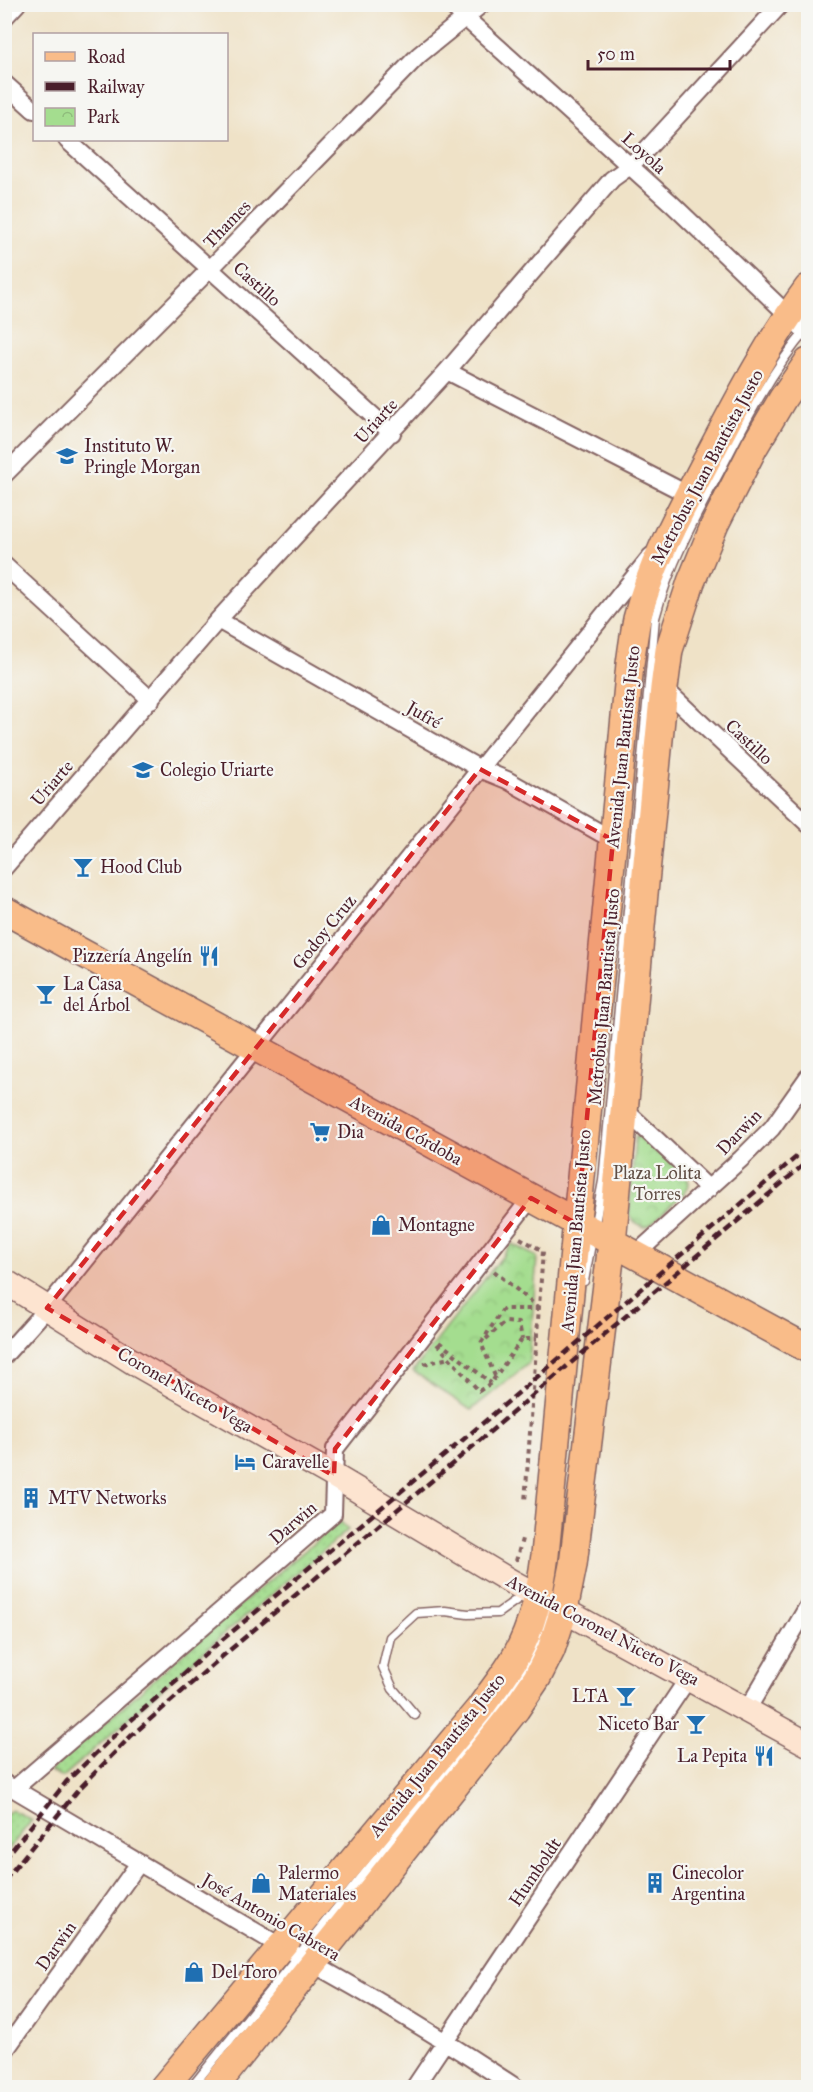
<svg xmlns="http://www.w3.org/2000/svg" width="813" height="2092" viewBox="0 0 813 2092" font-family="'IM FELL Great Primer',serif">
<style>
.grass{fill:url(#grass-dots);stroke:#777e5d;stroke-width:1.5}
.park{fill:url(#park-crowns);stroke:#777e5d;stroke-width:1.5}
.lines{fill:none;stroke-linecap:round;stroke-linejoin:round}
.lane-casing{stroke:#846362;stroke-width:11}
.street-casing{stroke:#846362;stroke-width:20}
.secondary-casing{stroke:#846362;stroke-width:27}
.primary-casing{stroke:#846362;stroke-width:30}
.path{stroke:#846362;stroke-width:4;stroke-dasharray:4.5 4.5;stroke-linecap:butt}
.lane{stroke:#fff;stroke-width:8}
.street{stroke:#fff;stroke-width:16}
.secondary{stroke:#fde4d0;stroke-width:24}
.primary{stroke:#f9bc89;stroke-width:27}
.rail{stroke:#4a1f2b;stroke-width:4.5;stroke-dasharray:9 4.5;stroke-linecap:butt}
.marked{fill:#d62828;fill-opacity:0.2;stroke:#d62828;stroke-width:4.5;stroke-dasharray:12 8;stroke-linejoin:round}
.labels{text-anchor:middle;stroke-width:4.5;stroke-linejoin:round;paint-order:stroke}
.street-label{font-size:18px;fill:#4a1f2b;stroke:#f6f6f2}
.poi-label{font-size:18px;fill:#4a1f2b;stroke:#f6f6f2;text-anchor:start}
.park-label{font-size:18px;fill:#604e44;stroke:#f6f6f2}
</style>
<defs>
<pattern id="grass-dots" width="8" height="8" patternUnits="userSpaceOnUse" patternTransform="scale(1.5)"><rect width="8" height="8" fill="#a4dd8f"/><path d="M2 2h.1M6 6h.1" fill="none" stroke="#8fbd7c" stroke-width="1.8" stroke-linecap="round"/></pattern>
<pattern id="park-crowns" width="20" height="18" patternUnits="userSpaceOnUse" patternTransform="scale(1.5)"><rect width="20" height="18" fill="#a4dd8f"/><path d="M2 6a3 3 0 1 1 6 0M12 15a3 3 0 1 1 6 0" fill="none" stroke="#8fbd7c"/></pattern>
</defs>
<rect width="100%" height="100%" fill="#f6f6f2"/>
<filter id="ink" filterUnits="userSpaceOnUse"><feTurbulence type="fractalNoise" baseFrequency=".0167" numOctaves="2"/><feDisplacementMap in="SourceGraphic" scale="12" xChannelSelector="R" yChannelSelector="G"/><feConvolveMatrix kernelMatrix="1 2 1 2 8 2 1 2 1" color-interpolation-filters="sRGB"/></filter>
<filter id="wash" filterUnits="userSpaceOnUse"><feTurbulence type="fractalNoise" baseFrequency=".008" numOctaves="4" result="noise"/><feDisplacementMap in="SourceGraphic" scale="24" xChannelSelector="R" yChannelSelector="G"/><feGaussianBlur stdDeviation="1.35" result="paint"/><feColorMatrix in="noise" values="0 0 0 0 0 0 0 0 0 0 0 0 0 0 0 0 0 1.4 0 .05"/><feComposite in="paint" operator="in"/></filter>
<g filter="url(#wash)">
<rect width="100%" height="100%" fill="#efe2c7"/>
<path class="grass" d="M 340,1521 L 348,1530 L 204,1651 L 63,1777 L 50,1771 L 196,1642 Z
M 12,1810 L 32,1820 L 5,1854 L 5,1815 Z"/>
<path class="park" d="M 642,1133 L 687,1176 L 689,1183 L 684,1193 L 650,1225 L 644,1227 L 635,1222 L 629,1215 L 635,1138 Z
M 512,1244 L 537,1257 L 529,1363 L 471,1410 L 413,1371 Z"/>
</g>
<g filter="url(#ink)">
<g class="lines">
<g class="lane-casing">
<path id="lane" d="M 584,1281 L 603,1181 L 655,618 C 669,565 694,519 720,471 C 745,422 771,371 807,329
M 415,1715 L 393,1689 L 383,1667 L 390,1637 L 416,1613 L 445,1611 L 468,1614 L 498,1613 L 526,1593
M 191,2088 L 514,1689 L 540,1638 L 546,1616"/>
</g>
<g class="street-casing">
<path id="street" d="M 450,4 L 671,203 L 808,334
M 4,18 L 17,4
M 4,83 L 34,110
M 67,140 L 392,433
M 447,371 L 689,495
M 4,475 L 211,268 L 419,55 L 482,4
M 4,565 L 151,700
M 218,620 L 480,769 L 507,780 L 613,840
M 664,688 L 808,824
M 4,868 L 218,620 L 447,371 L 612,179 L 630,166 L 647,149 L 781,4
M 623,1108 L 709,1189
M 635,1255 L 741,1159 L 772,1128 L 808,1077
M 4,1356 L 47,1308 L 651,556
M 747,1710 L 808,1606
M 4,1783 L 280,1946 C 361,1989 440,2037 517,2088
M 14,1789 L 333,1514 L 335,1449 L 531,1198
M 4,2052 L 139,1863
M 414,2088 L 689,1677
M 808,2088 L 808,2087"/>
</g>
<g class="secondary-casing">
<path id="secondary" d="M 4,1281 L 138,1365 L 334,1476 L 510,1581 L 808,1744"/>
</g>
<g class="primary-casing">
<path id="primary" d="M 4,910 L 808,1349
M 163,2088 L 480,1708 C 492,1690 507,1673 517,1654 C 534,1623 541,1588 545,1555 L 630,664 C 632,649 634,634 637,619 C 652,560 683,506 711,452 C 741,394 770,340 808,288
M 214,2088 L 516,1709 L 537,1678 L 551,1650 L 564,1610 L 573,1565 L 612,1243 L 645,883 L 664,688 L 669,650 L 691,582 L 715,524 L 754,447 L 783,398 L 808,362"/>
</g>
<path class="path" d="M 520,1238 L 543,1251 L 525,1502
M 494,1271 L 539,1308
M 486,1339 L 505,1322 L 519,1323 L 522,1339
M 439,1342 L 491,1383
M 437,1344 L 479,1391 L 491,1383 L 522,1339 L 537,1339
M 424,1364 L 449,1358
M 495,1376 L 481,1343 L 503,1309 L 539,1309
M 516,1561 L 522,1539"/>
<use href="#lane" class="lane"/>
<use href="#street" class="street"/>
<use href="#secondary" class="secondary"/>
<use href="#primary" class="primary"/>
<path class="rail" d="M 4,1860 L 67,1781 L 119,1731 L 216,1645 L 464,1439 L 808,1147
M 4,1881 L 79,1789 L 131,1736 L 225,1654 L 471,1448 L 808,1161"/>
</g>
</g>
<path class="marked" d="M 480,769 L 613,840 L 577,1224 L 531,1198 L 335,1449 L 334,1476 L 47,1308 Z"/>
<defs>
<g id="school-bare" transform="scale(1.62)"><path d="M0-5L7-2L0 1L-7-2ZM-4 1L0 2.5L4 1V4Q0 6-4 4Z" fill="#1f6fb2" stroke="#f6f6f2" stroke-width="2.5" paint-order="stroke"/></g>
<g id="bar-bare" transform="scale(1.62)"><path d="M-6-5H6L.8 .8V4.5H3.5V6h-7V4.5H-.8V.8Z" fill="#1f6fb2" stroke="#f6f6f2" stroke-width="2.5" paint-order="stroke"/></g>
<g id="restaurant-bare" transform="scale(1.62)"><path d="M-5-6h1v4h1v-4h1v4h1v-4h1v5L-1.5 .5V6h-2V.5L-5-1ZM5-6V6H3V1.5H1.5Q1.5-4 5-6Z" fill="#1f6fb2" stroke="#f6f6f2" stroke-width="2.5" paint-order="stroke"/></g>
<g id="supermarket-bare" transform="scale(1.62)"><path d="M-6-5.5h2.5l.6 2H6L4.5 2H-2.5L-4.4-4H-6ZM-1.5 3.2a1.3 1.3 0 1 0 .1 0ZM3 3.2a1.3 1.3 0 1 0 .1 0Z" fill="#1f6fb2" stroke="#f6f6f2" stroke-width="2.5" paint-order="stroke"/></g>
<g id="shop-bare" transform="scale(1.62)"><path d="M-5-2.5h2.3a2.7 3.5 0 0 1 5.4 0H5L5.5 6h-11ZM-1.5-2.5h3a1.5 2.3 0 0 0-3 0Z" fill="#1f6fb2" stroke="#f6f6f2" stroke-width="2.5" paint-order="stroke"/></g>
<g id="hotel-bare" transform="scale(1.62)"><path d="M-6-4.5h1.5V1H6V5H4.5V3h-9V5H-6ZM-4 0a1.8 1.8 0 1 1 3.6 0ZM.5 0V-2.5h3Q6-2.5 6 0Z" fill="#1f6fb2" stroke="#f6f6f2" stroke-width="2.5" paint-order="stroke"/></g>
<g id="building-bare" transform="scale(1.62)"><path d="M-4-6H4V6H1V3H-1V6H-4ZM-2.5-4.3h1.7v1.8h-1.7ZM.8-4.3h1.7v1.8H.8ZM-2.5-1h1.7V.8h-1.7ZM.8-1h1.7V.8H.8Z" fill="#1f6fb2" stroke="#f6f6f2" stroke-width="2.5" paint-order="stroke"/></g>
</defs>
<g fill-rule="evenodd">
<use href="#school-bare" x="67" y="456"/>
<use href="#school-bare" x="143" y="770"/>
<use href="#bar-bare" x="83" y="867"/>
<use href="#restaurant-bare" x="209" y="956"/>
<use href="#bar-bare" x="46" y="994"/>
<use href="#supermarket-bare" x="320" y="1132"/>
<use href="#shop-bare" x="381" y="1225"/>
<use href="#hotel-bare" x="245" y="1462"/>
<use href="#building-bare" x="31" y="1498"/>
<use href="#bar-bare" x="626" y="1696"/>
<use href="#bar-bare" x="696" y="1724"/>
<use href="#restaurant-bare" x="764" y="1756"/>
<use href="#shop-bare" x="261" y="1883"/>
<use href="#building-bare" x="655" y="1883"/>
<use href="#shop-bare" x="194" y="1972"/>
</g>
<g class="labels">
<g class="street-label">
<text transform="translate(644 153) rotate(42)" y="6">Loyola</text>
<text transform="translate(227 224) rotate(-46)" y="6">Thames</text>
<text transform="translate(257 284) rotate(42)" y="6">Castillo</text>
<text transform="translate(376 421) rotate(-48)" y="6">Uriarte</text>
<text transform="translate(707 467) rotate(-62)" y="6">Metrobus Juan Bautista Justo</text>
<text transform="translate(424 715) rotate(30)" y="6">Jufré</text>
<text transform="translate(749 742) rotate(43)" y="6">Castillo</text>
<text transform="translate(623 747) rotate(-84)" y="6">Avenida Juan Bautista Justo</text>
<text transform="translate(52 783) rotate(-49)" y="6">Uriarte</text>
<text transform="translate(324 932) rotate(-51)" y="6">Godoy Cruz</text>
<text transform="translate(604 997) rotate(-85)" y="6">Metrobus Juan Bautista Justo</text>
<text transform="translate(406 1130) rotate(29)" y="6">Avenida Córdoba</text>
<text transform="translate(739 1132) rotate(-46)" y="6">Darwin</text>
<text transform="translate(576 1231) rotate(-85)" y="6">Avenida Juan Bautista Justo</text>
<text transform="translate(185 1390) rotate(30)" y="6">Coronel Niceto Vega</text>
<text transform="translate(293 1523) rotate(-41)" y="6">Darwin</text>
<text transform="translate(603 1630) rotate(28)" y="6">Avenida Coronel Niceto Vega</text>
<text transform="translate(437 1755) rotate(-51)" y="6">Avenida Juan Bautista Justo</text>
<text transform="translate(535 1872) rotate(-56)" y="6">Humboldt</text>
<text transform="translate(271 1917) rotate(30)" y="6">José Antonio Cabrera</text>
<text transform="translate(56 1946) rotate(-55)" y="6">Darwin</text>
</g>
<g class="poi-label">
<text x="84" y="452">Instituto W.<tspan x="84" dy="21">Pringle Morgan</tspan></text>
<text x="160" y="776">Colegio Uriarte</text>
<text x="100" y="873">Hood Club</text>
<text x="192" y="962" text-anchor="end">Pizzería Angelín</text>
<text x="63" y="990">La Casa<tspan x="63" dy="21">del Árbol</tspan></text>
<text x="337" y="1138">Dia</text>
<text x="398" y="1231">Montagne</text>
<text x="262" y="1468">Caravelle</text>
<text x="48" y="1504">MTV Networks</text>
<text x="609" y="1702" text-anchor="end">LTA</text>
<text x="679" y="1730" text-anchor="end">Niceto Bar</text>
<text x="747" y="1762" text-anchor="end">La Pepita</text>
<text x="278" y="1879">Palermo<tspan x="278" dy="21">Materiales</tspan></text>
<text x="672" y="1879">Cinecolor<tspan x="672" dy="21">Argentina</tspan></text>
<text x="211" y="1978">Del Toro</text>
</g>
<g class="park-label">
<text x="657" y="1179">Plaza Lolita<tspan x="657" dy="21">Torres</tspan></text>
</g>
</g>
<rect width="813" height="2092" fill="none" stroke="#f6f6f2" stroke-width="24"/>
<rect x="33" y="33" width="195" height="108" fill="#f6f6f2" stroke="#b1a0a2" stroke-width="1.5"/>
<rect x="45" y="52" width="30" height="9" fill="#f9bc89" stroke="#b1a0a2" stroke-width="1.5"/>
<text x="87" y="63" font-size="18" fill="#4a1f2b">Road</text>
<rect x="45" y="82" width="30" height="9" fill="#4a1f2b" stroke="#b1a0a2" stroke-width="1.5"/>
<text x="87" y="93" font-size="18" fill="#4a1f2b">Railway</text>
<rect x="45" y="108" width="30" height="18" fill="url(#park-crowns)" stroke="#b1a0a2" stroke-width="1.5"/>
<text x="87" y="123" font-size="18" fill="#4a1f2b">Park</text>
<path d="M588 60v9h142v-9" fill="none" stroke="#4a1f2b" stroke-width="3"/>
<text x="597" y="60" font-size="18" fill="#4a1f2b" stroke="#f6f6f2" stroke-width="4.5" paint-order="stroke">50 m</text>
</svg>
